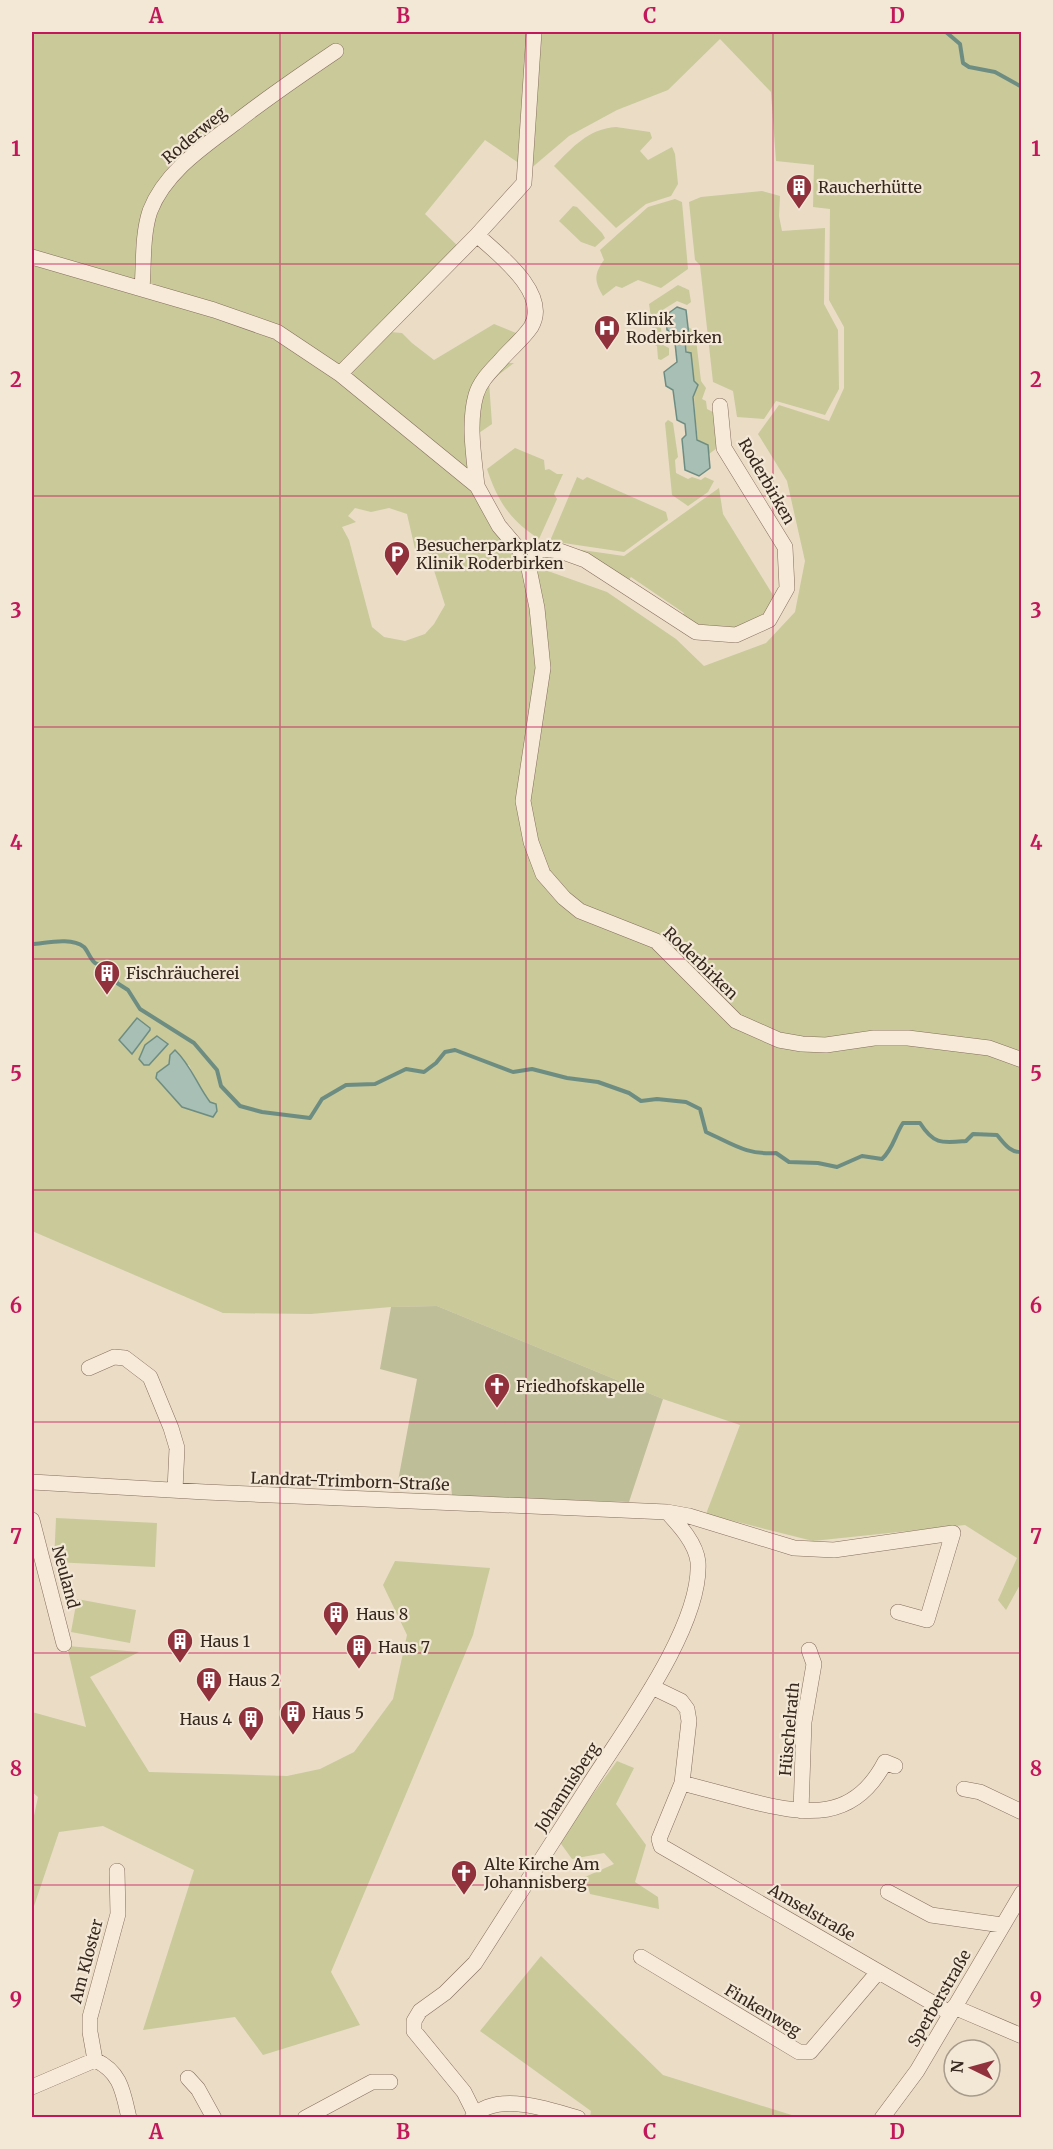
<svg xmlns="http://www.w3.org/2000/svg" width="1053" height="2149" viewBox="0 0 1053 2149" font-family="Merriweather,serif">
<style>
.green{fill:#c9c99a;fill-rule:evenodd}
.cemetery{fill:#bebe99}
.water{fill:#a7bfb5;stroke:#6e8d82;stroke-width:1.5}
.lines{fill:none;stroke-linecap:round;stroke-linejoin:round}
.stream{stroke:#6e8d82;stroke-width:4}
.minor-casing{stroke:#856e5d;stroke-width:16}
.minor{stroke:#f7ead8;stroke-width:15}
.grid{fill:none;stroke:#c2185b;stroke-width:1.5;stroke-opacity:0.55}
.labels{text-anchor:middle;stroke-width:4.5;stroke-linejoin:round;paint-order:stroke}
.street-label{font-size:16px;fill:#36281f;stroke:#f3e7d5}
.poi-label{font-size:16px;fill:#36281f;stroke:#f3e7d5;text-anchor:start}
.neatline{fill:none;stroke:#c2185b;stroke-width:2}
.grid-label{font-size:20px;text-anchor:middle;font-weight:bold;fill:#c2185b}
</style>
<rect width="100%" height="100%" fill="#ebdcc6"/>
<path class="green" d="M 32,32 L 1021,32 L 1022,1581 L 1006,1610 L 998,1600 L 1017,1558 L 965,1525 L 813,1541 L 706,1514 L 740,1425 L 663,1399 L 437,1306 L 391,1307 L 311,1314 L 223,1313 L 32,1231 ZM 720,39 L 771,92 L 776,161 L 814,165 L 813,207 L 830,209 L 829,300 L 844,327 L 844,388 L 829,421 L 779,405 L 758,434 L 787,481 L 805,561 L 795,612 L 766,643 L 704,666 L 676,639 L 607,592 L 545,570 L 517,541 L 435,448 L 345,374 L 465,253 L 425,214 L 485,140 L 529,170 L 569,136 L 617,110 L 668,90 ZM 355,508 L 371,512 L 389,508 L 407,514 L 415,549 L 425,542 L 445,605 L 434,624 L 425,634 L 405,641 L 384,637 L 372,627 L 349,540 L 342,527 L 356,522 L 348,516 ZM 169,1064 L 189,1065 L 201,1090 L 210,1102 L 157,1073 Z
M 616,127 L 650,132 L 652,138 L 640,151 L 648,160 L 672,147 L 675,154 L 678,184 L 671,196 L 646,204 L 616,228 L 554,166 C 573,147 588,129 616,127 Z
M 762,191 L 780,196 L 779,216 L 782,231 L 825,228 L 824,304 L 838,330 L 839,389 L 825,415 L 776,401 L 764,419 L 737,417 L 733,391 L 713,382 L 700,265 L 695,260 L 689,202 L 701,197 Z
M 675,199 L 682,202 L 688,269 L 661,288 L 638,280 L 622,288 L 616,286 L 603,296 C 594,281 594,274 604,260 L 600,250 L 648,207 Z
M 573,206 L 577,207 L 602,233 L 605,238 L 595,247 L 581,242 L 559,221 Z
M 678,285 L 689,290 L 691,302 L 687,305 L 677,301 L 656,314 L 657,326 L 661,328 L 663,345 L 669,348 L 669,355 L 661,360 L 658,359 L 657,346 L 655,345 L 649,304 Z
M 494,324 L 521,335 L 480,379 L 471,463 L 466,468 L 347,375 L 390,332 L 402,333 L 412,343 L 434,360 Z
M 688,327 L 695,331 L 701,381 L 706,388 L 702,399 L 706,401 L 707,409 L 715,413 L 717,448 L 709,454 L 708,445 L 698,440 C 694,411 694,383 691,354 L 687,352 L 685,339 L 689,336 Z
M 502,363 L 514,363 L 489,382 L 492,424 L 476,435 C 477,404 482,387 502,363 Z
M 668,420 L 673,423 L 678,457 L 675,460 L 676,473 L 688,479 L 692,477 L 701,480 L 705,477 L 714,481 L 708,492 L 688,506 L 672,495 L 665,423 Z
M 515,448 L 544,460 L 545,470 L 549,469 L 557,474 L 563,474 L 554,494 L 557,499 L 539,539 C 510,520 498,502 487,469 Z
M 577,477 L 583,480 L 587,477 L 666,512 L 668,520 L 624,552 L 550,541 Z
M 719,488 L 723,514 L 776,600 L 765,616 L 727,631 L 699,626 L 682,616 L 684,613 L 631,577 L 627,582 L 575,549 L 624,556 Z
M 56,1518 L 157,1523 L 155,1567 L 54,1562 Z
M 395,1561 L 490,1568 L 473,1635 L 331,1972 L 360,2025 L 263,2055 L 235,2017 L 143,2030 L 194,1870 L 103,1826 L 59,1832 L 32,1912 L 32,1825 L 38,1797 L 32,1792 L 32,1712 L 86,1727 L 67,1646 L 139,1652 L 90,1677 L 149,1772 L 287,1776 L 320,1769 L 354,1752 L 393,1699 L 407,1635 L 383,1585 Z
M 77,1599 L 136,1610 L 130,1643 L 71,1632 Z
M 617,1761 L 634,1768 L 616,1804 L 646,1845 L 635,1882 L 658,1897 L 659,1909 L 590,1894 L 585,1877 L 614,1864 L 604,1853 L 572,1859 L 559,1841 Z
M 541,1956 L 663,2075 L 798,2117 L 590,2117 L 591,2111 L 480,2031 Z"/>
<path class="cemetery" d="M 437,1306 L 663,1399 L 629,1502 L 452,1496 L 451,1483 L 398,1481 L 417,1379 L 380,1369 L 391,1307 Z"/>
<path class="water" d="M 677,307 L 686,310 L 689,336 L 685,340 L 686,352 L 691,353 L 694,381 L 698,385 L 693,397 L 697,440 L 708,445 L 710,468 L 699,476 L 685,470 L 682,439 L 686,435 L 685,424 L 677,420 L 673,390 L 666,386 L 664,372 L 677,362 L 674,333 L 667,330 L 666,315 Z
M 137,1018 L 150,1028 L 150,1030 L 132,1054 L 119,1040 Z
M 157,1036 L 168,1044 L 149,1065 L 144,1065 L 139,1059 L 145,1045 Z
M 175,1050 C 191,1065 197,1085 210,1102 L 216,1104 L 217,1111 L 213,1117 L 182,1107 L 156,1078 L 157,1073 L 169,1064 L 170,1055 Z"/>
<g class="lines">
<path class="stream" d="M 946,32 L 960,44 L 963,63 L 969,67 L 995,72 L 1022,87
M 32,944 C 47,943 71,937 84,947 C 88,951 90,959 95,963 C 109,971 112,963 117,983 L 128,990 L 140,1009 L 194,1043 L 217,1070 L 221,1086 L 240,1106 L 262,1112 L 310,1118 L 322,1099 L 346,1085 L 375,1084 L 406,1069 L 424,1072 L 436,1063 L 445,1052 L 455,1050 L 513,1072 L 532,1069 L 567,1078 L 598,1082 L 629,1093 L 641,1101 L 657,1099 L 686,1102 L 700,1109 L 706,1132 C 733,1144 746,1155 776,1153 L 789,1162 L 818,1163 L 837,1167 L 862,1156 L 882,1159 C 893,1149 895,1135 903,1123 L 920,1123 C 934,1145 942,1143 966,1141 L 973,1134 L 997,1135 C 1004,1143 1010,1153 1022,1152"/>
<g class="minor-casing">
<path id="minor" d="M 477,235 C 498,254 551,294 531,327 C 522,340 510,349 500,361 C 491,371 480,381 476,395 C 468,423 474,457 477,486
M 32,257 L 214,310 L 277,332 L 340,374 L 477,486 L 499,526 L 527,559 L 537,608 L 543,668 L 523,801 L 531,842 L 543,874 L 564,898 L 580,911 L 656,941 L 736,1021 L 779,1040 L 802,1044 L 826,1045 L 874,1038 L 908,1038 L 989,1048 L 1022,1060
M 142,289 C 144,264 142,235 150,211 C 165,172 203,147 235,123 C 268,97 302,74 336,51
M 340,374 L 477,235 L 524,183 L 534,32
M 527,559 L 542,549 L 560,551 L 585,560 L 696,632 L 736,635 L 769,620 L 787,588 L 785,547 L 724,448 L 720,406
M 89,1368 L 114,1357 L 125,1358 L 150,1377 L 171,1428 L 177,1448 L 175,1490
M 32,1482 L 205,1492 L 667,1512 L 689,1516 L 794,1548 L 834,1550 L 953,1533 L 927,1620 L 898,1612
M 32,1520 L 64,1644
M 652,1687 L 681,1701 L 687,1709 L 689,1721 L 682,1783 L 659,1839 L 661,1846 L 950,2013
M 682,1783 C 705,1789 727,1795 750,1801 C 806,1815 854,1822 885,1762 L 895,1766
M 964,1789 L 980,1792 L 1022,1812
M 801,1811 L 804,1722 L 814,1664 L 809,1650
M 888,1892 L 931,1915 L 1002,1925
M 641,1957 L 799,2052 L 810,2052 L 878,1972
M 954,2007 L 1022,2036
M 95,2060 L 90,2032 L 90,2017 L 118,1914 L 117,1871
M 188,2078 L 198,2089 L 214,2118
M 32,2087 L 95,2060 C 121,2072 123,2092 129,2118
M 475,2114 L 464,2092 L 414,2031 L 414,2021 L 420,2011 L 445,1993 L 475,1963 C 513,1904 551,1845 589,1785 C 623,1731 702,1627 698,1562 C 696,1543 679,1525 667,1512
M 305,2118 L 372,2082 L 390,2082
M 472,2118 C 496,2090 549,2110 578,2118
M 882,2118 L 917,2071 L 1022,1893"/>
</g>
<use href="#minor" class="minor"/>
</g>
<path class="grid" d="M 280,32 L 280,2118M 526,32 L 526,2118M 773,32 L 773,2118M 32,264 L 1022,264M 32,496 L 1022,496M 32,727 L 1022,727M 32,959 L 1022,959M 32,1190 L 1022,1190M 32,1422 L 1022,1422M 32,1653 L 1022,1653M 32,1885 L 1022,1885"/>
<defs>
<g id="building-pin" transform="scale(1.35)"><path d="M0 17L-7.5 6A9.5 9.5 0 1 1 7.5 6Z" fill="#90313c" stroke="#f3e7d5"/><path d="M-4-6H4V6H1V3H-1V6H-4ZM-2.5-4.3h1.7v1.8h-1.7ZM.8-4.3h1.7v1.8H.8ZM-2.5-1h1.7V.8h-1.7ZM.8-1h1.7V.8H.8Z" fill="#fff"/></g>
<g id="hospital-pin" transform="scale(1.35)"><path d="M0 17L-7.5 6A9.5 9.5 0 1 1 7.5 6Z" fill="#90313c" stroke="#f3e7d5"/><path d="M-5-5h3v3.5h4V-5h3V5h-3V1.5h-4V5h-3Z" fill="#fff"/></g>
<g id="parking-pin" transform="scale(1.35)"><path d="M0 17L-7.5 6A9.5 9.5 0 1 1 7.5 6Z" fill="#90313c" stroke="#f3e7d5"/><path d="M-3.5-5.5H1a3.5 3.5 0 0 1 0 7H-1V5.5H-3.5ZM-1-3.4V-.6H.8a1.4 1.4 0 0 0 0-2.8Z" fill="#fff"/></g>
<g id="church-pin" transform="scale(1.35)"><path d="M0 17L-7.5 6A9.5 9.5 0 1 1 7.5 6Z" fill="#90313c" stroke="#f3e7d5"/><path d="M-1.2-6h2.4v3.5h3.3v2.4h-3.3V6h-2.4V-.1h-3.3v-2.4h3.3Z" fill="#fff"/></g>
</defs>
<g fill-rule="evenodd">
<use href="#building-pin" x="799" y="187"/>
<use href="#hospital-pin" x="607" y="328"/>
<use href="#parking-pin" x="397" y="554"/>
<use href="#building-pin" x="107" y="973"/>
<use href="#church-pin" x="497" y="1386"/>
<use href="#building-pin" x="336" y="1614"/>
<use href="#building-pin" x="180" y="1641"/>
<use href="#building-pin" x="359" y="1647"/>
<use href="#building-pin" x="209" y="1680"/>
<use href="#building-pin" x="293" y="1713"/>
<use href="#building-pin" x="251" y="1719"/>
<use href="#church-pin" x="464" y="1873"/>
</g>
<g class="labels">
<g class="street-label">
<text transform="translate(194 135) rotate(-40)" y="6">Roderweg</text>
<text transform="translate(767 481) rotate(60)" y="6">Roderbirken</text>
<text transform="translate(701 963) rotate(44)" y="6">Roderbirken</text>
<text transform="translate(350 1481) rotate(2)" y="6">Landrat-Trimborn-Straße</text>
<text transform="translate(66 1577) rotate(75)" y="6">Neuland</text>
<text transform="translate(789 1729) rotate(-85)" y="6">Hüschelrath</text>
<text transform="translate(567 1787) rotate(-57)" y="6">Johannisberg</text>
<text transform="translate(812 1912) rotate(30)" y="6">Amselstraße</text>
<text transform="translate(86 1961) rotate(-75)" y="6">Am Kloster</text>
<text transform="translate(939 1998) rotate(-60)" y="6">Sperberstraße</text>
<text transform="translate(763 2010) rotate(31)" y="6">Finkenweg</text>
</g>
<g class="poi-label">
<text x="818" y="193">Raucherhütte</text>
<text x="626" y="325">Klinik<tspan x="626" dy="18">Roderbirken</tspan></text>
<text x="416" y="551">Besucherparkplatz<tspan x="416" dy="18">Klinik Roderbirken</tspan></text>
<text x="126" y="979">Fischräucherei</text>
<text x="516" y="1392">Friedhofskapelle</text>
<text x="356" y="1620">Haus 8</text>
<text x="200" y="1647">Haus 1</text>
<text x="378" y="1653">Haus 7</text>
<text x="228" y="1686">Haus 2</text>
<text x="312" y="1719">Haus 5</text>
<text x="232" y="1725" text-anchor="end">Haus 4</text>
<text x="484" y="1870">Alte Kirche Am<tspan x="484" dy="18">Johannisberg</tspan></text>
</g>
</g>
<rect width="1053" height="2149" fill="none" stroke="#f3e7d5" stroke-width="66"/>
<g transform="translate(972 2068) rotate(275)"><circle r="28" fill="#f3e7d5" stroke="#a79b8c" stroke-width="1.5"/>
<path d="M0-4.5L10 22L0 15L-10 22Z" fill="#90313c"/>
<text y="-9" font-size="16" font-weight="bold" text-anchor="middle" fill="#36281f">N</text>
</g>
<rect x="33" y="33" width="987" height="2083" class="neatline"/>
<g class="grid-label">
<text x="156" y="23">A</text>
<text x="403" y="23">B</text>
<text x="650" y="23">C</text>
<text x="897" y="23">D</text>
<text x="16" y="156">1</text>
<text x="1036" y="156">1</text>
<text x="16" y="387">2</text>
<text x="1036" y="387">2</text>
<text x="16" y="618">3</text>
<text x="1036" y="618">3</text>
<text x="16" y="850">4</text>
<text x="1036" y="850">4</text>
<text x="16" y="1081">5</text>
<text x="1036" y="1081">5</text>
<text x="16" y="1313">6</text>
<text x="1036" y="1313">6</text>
<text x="16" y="1544">7</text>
<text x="1036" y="1544">7</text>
<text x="16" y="1776">8</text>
<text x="1036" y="1776">8</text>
<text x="16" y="2007">9</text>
<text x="1036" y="2007">9</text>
<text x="156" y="2139">A</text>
<text x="403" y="2139">B</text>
<text x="650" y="2139">C</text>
<text x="897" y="2139">D</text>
</g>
</svg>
